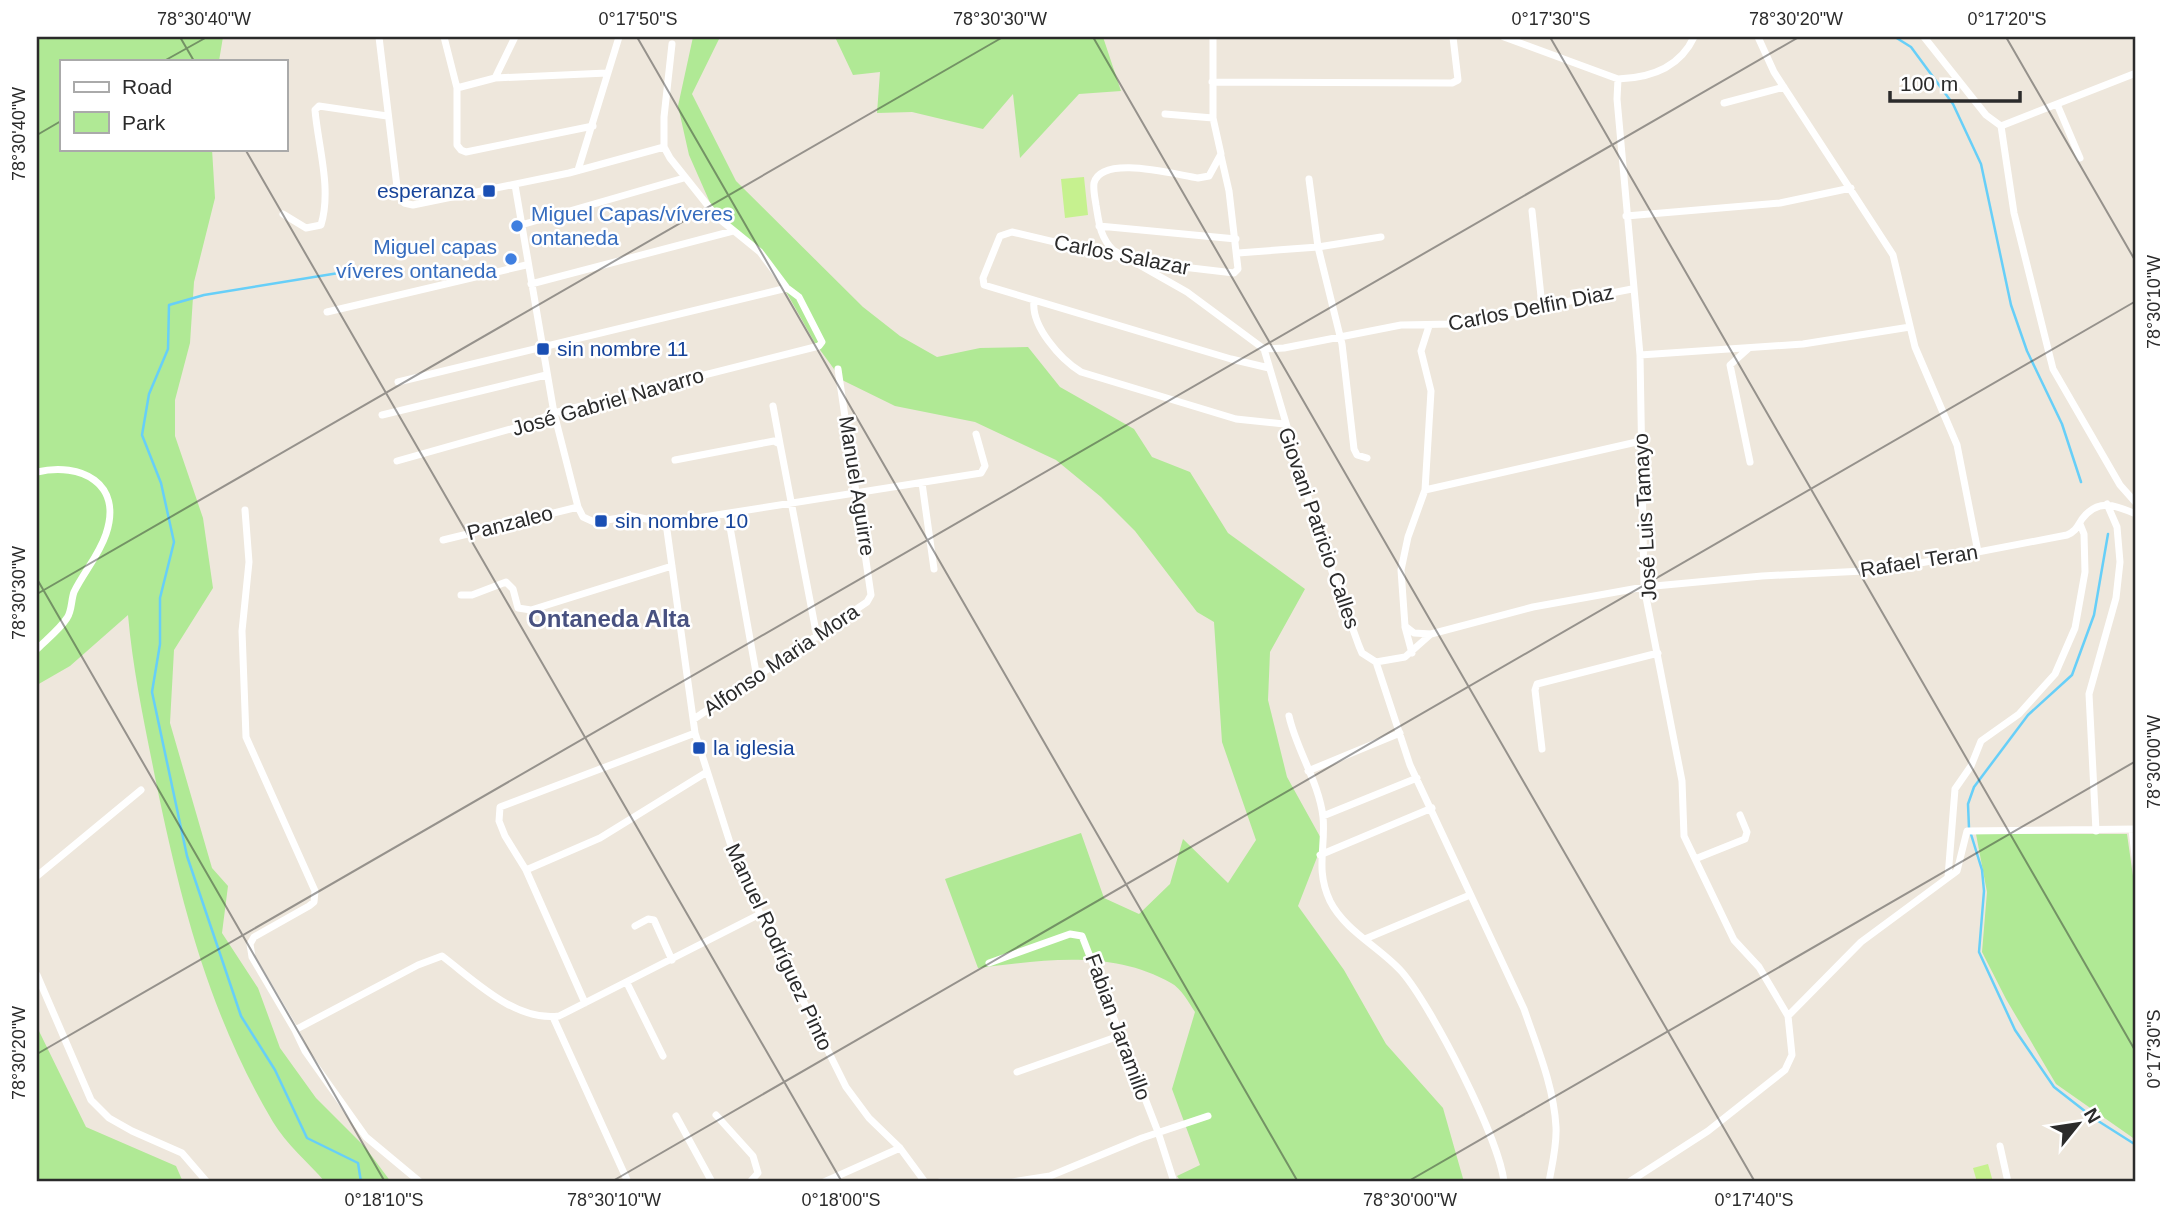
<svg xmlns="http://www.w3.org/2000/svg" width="2173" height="1219" viewBox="0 0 2173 1219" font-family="Helvetica,sans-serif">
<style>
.green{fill:#b0e995}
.pitch{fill:#c6f18f}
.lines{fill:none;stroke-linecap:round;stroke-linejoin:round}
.stream{stroke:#67cff8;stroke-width:2.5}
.minor{stroke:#fff;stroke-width:7}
.ticks{fill:none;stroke:#2b2b2b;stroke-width:2;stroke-opacity:0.45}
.transit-dot{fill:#1a4fb4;stroke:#fff;stroke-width:2.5}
.shop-dot{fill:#3f7fe0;stroke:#fff;stroke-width:2.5}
.labels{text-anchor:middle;stroke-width:5;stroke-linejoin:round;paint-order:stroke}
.transit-label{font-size:21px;fill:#164399;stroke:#fff;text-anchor:start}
.shop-label{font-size:21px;fill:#366cbe;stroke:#fff;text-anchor:start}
.street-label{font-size:21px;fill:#2b2b2b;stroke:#fff}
.quarter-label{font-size:24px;font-weight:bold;fill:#485180;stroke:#fff}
.neatline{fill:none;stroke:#2b2b2b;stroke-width:2.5}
.ticks-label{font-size:18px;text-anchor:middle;fill:#2b2b2b}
</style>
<rect width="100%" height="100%" fill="#eee7dc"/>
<path class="green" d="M 37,37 L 223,37 L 219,61 L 61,61 L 61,149 L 212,149 L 215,198 L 194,282 L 190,343 L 175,400 L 175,436 L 203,518 L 213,588 L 174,650 L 170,723 L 212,868 L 228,886 L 222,933 L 258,988 L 280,1048 L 316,1098 L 365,1147 L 391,1182 L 325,1182 C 309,1163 286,1144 273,1122 C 209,1014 181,903 156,782 C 145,726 133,672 128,615 L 70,666 L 37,685 Z
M 693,37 L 720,37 L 692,94 L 736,181 L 863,307 L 900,336 L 937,357 L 980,348 L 1028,347 L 1060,387 L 1134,429 L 1152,457 L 1190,472 L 1228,533 L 1305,589 L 1270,652 L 1268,700 L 1287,777 L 1323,842 L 1298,906 L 1344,970 L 1386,1044 L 1443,1108 L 1464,1182 L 1181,1182 L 1177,1176 L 1200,1165 L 1172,1089 L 1195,1012 C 1189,1003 1181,988 1171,983 C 1112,949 1043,960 978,968 L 945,879 L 1081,833 L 1104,898 L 1139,914 L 1170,884 L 1183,839 L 1228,883 L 1256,840 L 1222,742 L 1214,622 L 1197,612 L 1135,531 L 1101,497 L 1056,460 L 975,422 L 895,406 L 842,380 L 815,343 L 767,258 L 715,214 L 689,155 L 678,106 Z
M 835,37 L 1103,37 L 1121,91 L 1079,94 L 1020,158 L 1013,94 L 983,129 L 912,112 L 877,113 L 880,72 L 853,75 Z
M 1976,834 L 2127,834 L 2136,897 L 2136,1140 L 2056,1084 L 2006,999 L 1982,952 L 1987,892 Z
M 37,1027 L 86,1127 L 176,1166 L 183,1182 L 37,1182 Z"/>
<path class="pitch" d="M 1084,177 L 1088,215 L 1065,218 L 1061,179 Z
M 1988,1164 L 1993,1182 L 1977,1182 L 1973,1168 Z"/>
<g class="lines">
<path class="stream" d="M 1895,37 L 1911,47 L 1953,104 L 1981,164 L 2011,305 L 2027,351 L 2062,424 L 2081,482
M 357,270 L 204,295 L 169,305 L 168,349 L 149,394 L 142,435 L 161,483 L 174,542 L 160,598 L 160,644 L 152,692 L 187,856 L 241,1016 L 275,1070 L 307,1138 L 358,1163 L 361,1182
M 1969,828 L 1968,804 L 1974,787 L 2028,715 L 2072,675 L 2094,615 L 2108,534
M 1970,831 L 1982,870 L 1984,891 L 1979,952 L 2015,1030 L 2054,1087 L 2095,1119 L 2136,1145"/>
<path class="minor" d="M 379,37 L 398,195 L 404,203 L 413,205 L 569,173 L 664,147
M 444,37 L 457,88 L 457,145 L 461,150 L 466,152 L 593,126
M 1213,37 L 1213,118 L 1221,154 L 1209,176 L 1198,178 C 1176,175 1102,154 1094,183 C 1093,190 1095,198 1096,205 C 1099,223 1100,237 1113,250 L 1187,292 L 1264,349 L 1321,541 L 1359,646 L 1362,653 L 1376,662 L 1410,765 L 1524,1009 C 1537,1047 1554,1087 1556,1127 C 1557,1145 1552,1165 1549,1182
M 1504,37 L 1618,79
M 1694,37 C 1680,67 1651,78 1618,79 L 1617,99 L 1640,355 L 1644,587 L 1682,781 L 1684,836 L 1734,940 L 1759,967 L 1788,1016
M 1758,37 L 1774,72 L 1893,255 L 1915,347 L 1957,445 L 1978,552
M 1924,37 L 1986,115 L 2001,126 L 2014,213 L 2053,369 L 2120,485 L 2136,503
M 495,78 L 515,37
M 1212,82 L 1452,83 L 1458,80 L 1453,37
M 457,88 L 495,78 L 607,73
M 1724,103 L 1784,87
M 2057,104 L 2080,158
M 1165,114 L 1213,118
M 2001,126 L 2136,73
M 578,170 L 619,37
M 1309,179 L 1318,247 L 1342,344 L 1354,449 L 1357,455 L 1367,458
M 515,185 L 554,413 L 578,507 L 583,517 L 594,522 L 632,516 L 666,523 L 695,733 L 732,849 L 760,914 L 846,1087 L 869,1118 L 900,1148 L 925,1182
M 1532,211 L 1542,306
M 283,214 L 306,228 L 321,225 C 332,189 318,146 315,110 L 319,106 L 387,116
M 1626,216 L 1780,203 L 1851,188
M 521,225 L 684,178
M 1099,226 L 1236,239
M 1238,253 L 1318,247 L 1381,237
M 1122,258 L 1012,232 L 1000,236 L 983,278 L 984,285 L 1231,359 L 1269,368
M 1140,262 L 1234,273 L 1238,269 L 1229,191 L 1221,156
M 531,284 L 733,231
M 1034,301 C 1031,326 1060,359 1081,372 L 1236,419 L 1284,424
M 327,312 L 526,265
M 1429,326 L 1421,351 L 1431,391 L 1425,490 L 1408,537 L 1401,570 L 1405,626 L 1414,633 L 1431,634
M 1749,348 L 1730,365 L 1750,462
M 1264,349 L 1284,348 L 1401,325 L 1452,324 L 1632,289
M 1640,355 L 1803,344 L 1910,327
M 398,382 L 787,288
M 773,406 L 780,444
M 382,415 L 546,375
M 675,460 L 774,441 L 780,444 L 817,637
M 397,461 L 525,425 L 554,413 L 819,346 L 822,342 L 799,297 L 787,288 L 760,252 L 717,217 L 670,158 L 664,147 L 664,117 L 672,44
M 37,472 C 81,462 123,483 106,534 C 99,555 84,572 74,592 C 71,600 72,611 67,618 C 60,629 46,640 37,649
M 922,483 L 934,569
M 1425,490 L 1641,441
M 245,510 L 249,562 L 242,631 L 246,737 L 315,891 L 314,902 L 309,906 L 254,937 L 250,944 L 252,957 L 295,1030
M 728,516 L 757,678
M 666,523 L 981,473 L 985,466 L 976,434
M 443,540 L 578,507
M 461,595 L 472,595 L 506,582 L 513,589 L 518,608 L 531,610 L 672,566
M 1405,627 L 1412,653
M 1376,662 L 1405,657 L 1431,634 L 1533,607 L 1644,587 L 1762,576 L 1884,570 L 2067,535 C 2076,531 2077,527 2082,519 C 2098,498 2115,505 2136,514
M 1289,716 C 1296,749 1319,782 1323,817 C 1326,847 1315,869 1330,901 C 1345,931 1381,948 1402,972 C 1432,1007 1499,1138 1504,1182
M 694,719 L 867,602 L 871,595 L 838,369
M 1542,749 L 1535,690 L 1537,684 L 1658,653
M 1308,771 L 1400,733
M 1323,816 L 1417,778
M 2132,830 L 2136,864
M 2096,831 L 2089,694 L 2116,598 L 2120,562 L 2117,527 L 2107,504
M 1320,855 L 1432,808
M 1695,859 L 1745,839 L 1747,832 L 1740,815
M 526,870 L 600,838 L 707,772
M 37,876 L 141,790
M 1948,877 L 1955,789 L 1971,766 L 1981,741 L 2019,714 L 2055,674 L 2075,628 L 2085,572 L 2084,534 L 2080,524
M 635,926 L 648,919 L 654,920 L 672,960
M 1365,939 L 1470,895
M 989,963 L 1070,934 L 1082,936 L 1158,1132 L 1174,1182
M 37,975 L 91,1100 L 109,1118 L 132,1131 L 182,1153 L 207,1182
M 627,983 L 663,1056
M 585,1003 L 526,870 L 505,836 L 499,821 L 500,807 L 695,733
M 553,1017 L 628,1182
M 1017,1072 L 1119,1036
M 716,1115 L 753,1156 L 758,1173 L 750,1182
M 676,1116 L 712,1182
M 2000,1146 L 2008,1182
M 420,1182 L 366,1137 L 305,1051 L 295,1030 L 418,965 L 442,956 C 474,980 515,1022 559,1016 L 760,914
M 824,1182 L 900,1148
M 940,1182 L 1012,1182 L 1050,1176 L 1142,1138 L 1208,1116
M 1629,1182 L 1708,1131 L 1785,1070 L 1792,1055 L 1788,1016 L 1861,942 L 1957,871 L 1967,831 L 2136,829"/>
</g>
<path class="ticks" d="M 180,37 L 194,61M 637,37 L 1298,1182M 1093,37 L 1755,1182M 1550,37 L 2136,1052M 2006,37 L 2136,262M 164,61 L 207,37M 37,135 L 61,121M 245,149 L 842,1182M 37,579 L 385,1182M 37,594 L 1003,37M 37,1054 L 1799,37M 611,1182 L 2136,301M 1407,1182 L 2136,761"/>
<g class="transit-dot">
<rect x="482" y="184" width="14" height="14" rx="3.5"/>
<rect x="536" y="342" width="14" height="14" rx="3.5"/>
<rect x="594" y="514" width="14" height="14" rx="3.5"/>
<rect x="692" y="741" width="14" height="14" rx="3.5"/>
</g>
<g class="shop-dot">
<circle cx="517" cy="226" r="7"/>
<circle cx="511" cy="259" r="7"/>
</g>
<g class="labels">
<g class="transit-label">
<text x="475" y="198" text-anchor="end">esperanza</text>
<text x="557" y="356">sin nombre 11</text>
<text x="615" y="528">sin nombre 10</text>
<text x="713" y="755">la iglesia</text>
</g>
<g class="shop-label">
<text x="531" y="221">Miguel Capas/víveres<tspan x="531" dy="24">ontaneda</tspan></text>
<text x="497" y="254" text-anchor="end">Miguel capas<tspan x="497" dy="24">víveres ontaneda</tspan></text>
</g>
<g class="street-label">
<text transform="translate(1122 255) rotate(11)" y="7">Carlos Salazar</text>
<text transform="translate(1531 308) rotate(-11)" y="7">Carlos Delfin Diaz</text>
<text transform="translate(608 402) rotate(-16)" y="7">José Gabriel Navarro</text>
<text transform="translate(857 486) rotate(81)" y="7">Manuel Aguirre</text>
<text transform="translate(1645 517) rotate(-93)" y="7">José Luis Tamayo</text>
<text transform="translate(510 523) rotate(-14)" y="7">Panzaleo</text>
<text transform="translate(1319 528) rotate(71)" y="7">Giovani Patricio Calles</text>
<text transform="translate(1919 561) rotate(-9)" y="7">Rafael Teran</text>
<text transform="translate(781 660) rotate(-34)" y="7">Alfonso Maria Mora</text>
<text transform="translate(779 947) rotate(65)" y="7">Manuel Rodríguez Pinto</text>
<text transform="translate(1118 1027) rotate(70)" y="7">Fabian Jaramillo</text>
</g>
<g class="quarter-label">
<text x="609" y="627">Ontaneda Alta</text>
</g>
</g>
<rect width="2173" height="1219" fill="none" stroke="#ffffff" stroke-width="77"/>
<rect x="60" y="60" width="228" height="91" fill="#ffffff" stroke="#aaaaaa" stroke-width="2"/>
<rect x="74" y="82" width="35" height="10" fill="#ffffff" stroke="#aaaaaa" stroke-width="2"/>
<text x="122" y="94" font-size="21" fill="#2b2b2b">Road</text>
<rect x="74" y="112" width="35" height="21" fill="#b0e995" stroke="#aaaaaa" stroke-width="2"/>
<text x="122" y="130" font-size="21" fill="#2b2b2b">Park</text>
<g transform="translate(2078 1124) rotate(60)" stroke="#ffffff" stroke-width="5" paint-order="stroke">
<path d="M0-5L12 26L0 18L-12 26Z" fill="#2b2b2b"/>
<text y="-10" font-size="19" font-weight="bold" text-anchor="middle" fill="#2b2b2b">N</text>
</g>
<path d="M1890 91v10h130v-10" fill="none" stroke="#2b2b2b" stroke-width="3.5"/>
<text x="1900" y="91" font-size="21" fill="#2b2b2b" stroke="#ffffff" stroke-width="5" paint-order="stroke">100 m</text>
<rect x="38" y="38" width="2096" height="1142" class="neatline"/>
<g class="ticks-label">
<text x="204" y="25">78°30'40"W</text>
<text x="638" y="25">0°17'50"S</text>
<text x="1000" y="25">78°30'30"W</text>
<text x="1551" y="25">0°17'30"S</text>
<text x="1796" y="25">78°30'20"W</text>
<text x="2007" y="25">0°17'20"S</text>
<text transform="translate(19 134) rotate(-90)" y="6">78°30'40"W</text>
<text transform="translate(2154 302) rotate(-90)" y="6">78°30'10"W</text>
<text transform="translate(19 593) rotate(-90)" y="6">78°30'30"W</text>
<text transform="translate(2154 762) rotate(-90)" y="6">78°30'00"W</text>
<text transform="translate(2154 1049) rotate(-90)" y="6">0°17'30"S</text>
<text transform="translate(19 1053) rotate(-90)" y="6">78°30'20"W</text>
<text x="384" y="1206">0°18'10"S</text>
<text x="614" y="1206">78°30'10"W</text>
<text x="841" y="1206">0°18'00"S</text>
<text x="1410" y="1206">78°30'00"W</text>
<text x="1754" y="1206">0°17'40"S</text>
</g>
</svg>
